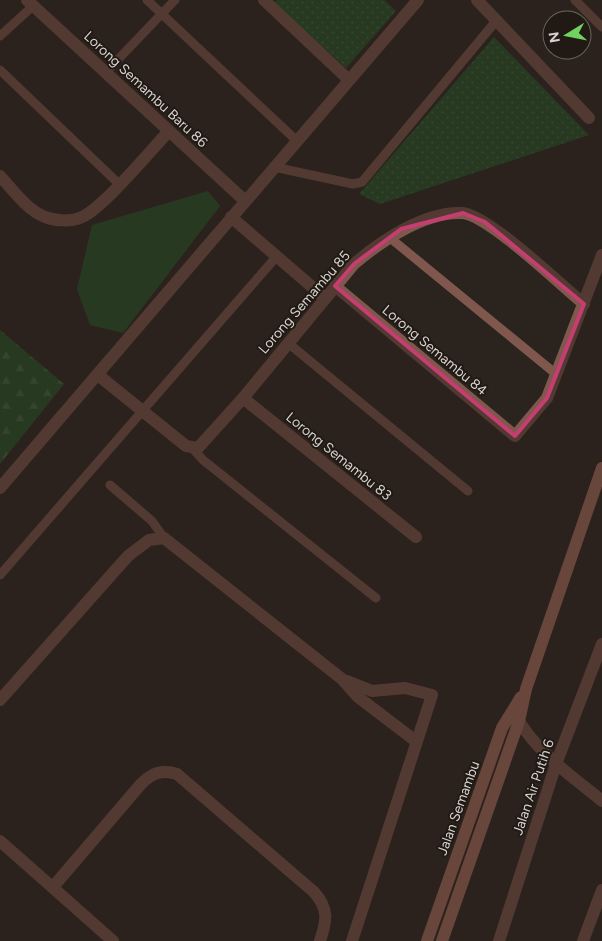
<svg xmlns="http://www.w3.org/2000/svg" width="602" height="941" viewBox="0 0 602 941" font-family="Figtree,sans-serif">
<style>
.grass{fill:#235627}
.forest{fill:url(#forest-firs)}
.park{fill:url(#park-dots)}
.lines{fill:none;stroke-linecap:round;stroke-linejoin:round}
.lane{stroke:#80574c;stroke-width:9}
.street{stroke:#80574c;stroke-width:12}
.secondary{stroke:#b37262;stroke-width:12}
.marked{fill:none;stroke:#c63d72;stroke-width:4;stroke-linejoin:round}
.labels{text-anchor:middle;stroke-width:4;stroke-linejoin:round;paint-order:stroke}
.street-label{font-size:14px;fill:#d7d2ce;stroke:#211a14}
</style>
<defs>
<pattern id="forest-firs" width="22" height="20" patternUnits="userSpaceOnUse" patternTransform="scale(1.25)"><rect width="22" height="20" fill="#235627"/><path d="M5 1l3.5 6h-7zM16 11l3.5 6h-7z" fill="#426d45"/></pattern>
<pattern id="park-dots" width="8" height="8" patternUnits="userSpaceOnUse" patternTransform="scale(1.25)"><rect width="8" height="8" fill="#235627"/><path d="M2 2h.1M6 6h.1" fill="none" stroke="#426d45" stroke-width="1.8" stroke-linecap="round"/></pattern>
</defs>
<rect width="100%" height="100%" fill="#2b231d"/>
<path class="grass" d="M 208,191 L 220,206 L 123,333 L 90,325 L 77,289 L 92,225 Z"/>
<path class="forest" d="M 0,330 L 64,384 L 0,464 Z"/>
<path class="park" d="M 277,0 L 384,0 L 396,11 L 346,68 L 274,3 Z
M 494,37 L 589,135 L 380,204 L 359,194 Z"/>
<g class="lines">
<path class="lane" d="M 147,0 L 297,141
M 575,0 L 602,27
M 0,36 L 33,6
M 0,70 L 119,184
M 106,72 L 175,0
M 274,167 L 353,184 L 362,182 L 496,21
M 389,237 L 556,374
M 288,343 L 468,491
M 192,448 L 203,460 L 376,598
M 110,485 L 152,521 L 164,538
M 0,575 L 277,256"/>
<path class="street" d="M 27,0 L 244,200
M 264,0 L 349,80
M 477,0 L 589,118
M 0,176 C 13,190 26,209 45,217 C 56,221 71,222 82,217 C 103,208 151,150 169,131
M 231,217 L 325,298
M 335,286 L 515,436 L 547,398 L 602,255
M 98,375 L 186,446 L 198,448 L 243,398 L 354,264 C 381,241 425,211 462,213 C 487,214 561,285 584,304
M 243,398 L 416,537
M 0,488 L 418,0
M 347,681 L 372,691 L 405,688 L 432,695 L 352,941
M 0,700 L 128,556 L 149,540 L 164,538 L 342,679 L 358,697 L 417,742
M 519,721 C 539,754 573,777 602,801
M 0,841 L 113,941
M 53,887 L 141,784 C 152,773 162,769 177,774 L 314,892 C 329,909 327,920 320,941
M 499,941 L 556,764 L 602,644
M 583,941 L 602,890"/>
<path class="secondary" d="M 427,941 L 502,728 L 521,697
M 442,941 L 519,721 L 526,689 L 602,468"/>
</g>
<path d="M0 0H602V941H0ZM 463,213 L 485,222 L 584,304 L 547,398 L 515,436 L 335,286 L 354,264 L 401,229 Z" fill="#2b231d" fill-opacity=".55" fill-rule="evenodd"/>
<path class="marked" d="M 463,213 L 485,222 L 584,304 L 547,398 L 515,436 L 335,286 L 354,264 L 401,229 Z"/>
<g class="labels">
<g class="street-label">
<text transform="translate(146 89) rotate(43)" y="5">Lorong Semambu Baru 86</text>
<text transform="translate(304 302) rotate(-49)" y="5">Lorong Semambu 85</text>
<text transform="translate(435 350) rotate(40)" y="5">Lorong Semambu 84</text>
<text transform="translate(339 456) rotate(39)" y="5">Lorong Semambu 83</text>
<text transform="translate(533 787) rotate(-71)" y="5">Jalan Air Putih 6</text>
<text transform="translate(458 808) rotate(-70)" y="5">Jalan Semambu</text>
</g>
</g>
<g transform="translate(567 35) rotate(260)"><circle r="24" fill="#211a14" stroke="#6a645e"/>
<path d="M0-4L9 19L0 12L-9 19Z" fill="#70d35f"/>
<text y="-8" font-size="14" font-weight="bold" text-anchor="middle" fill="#d7d2ce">N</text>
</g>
</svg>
